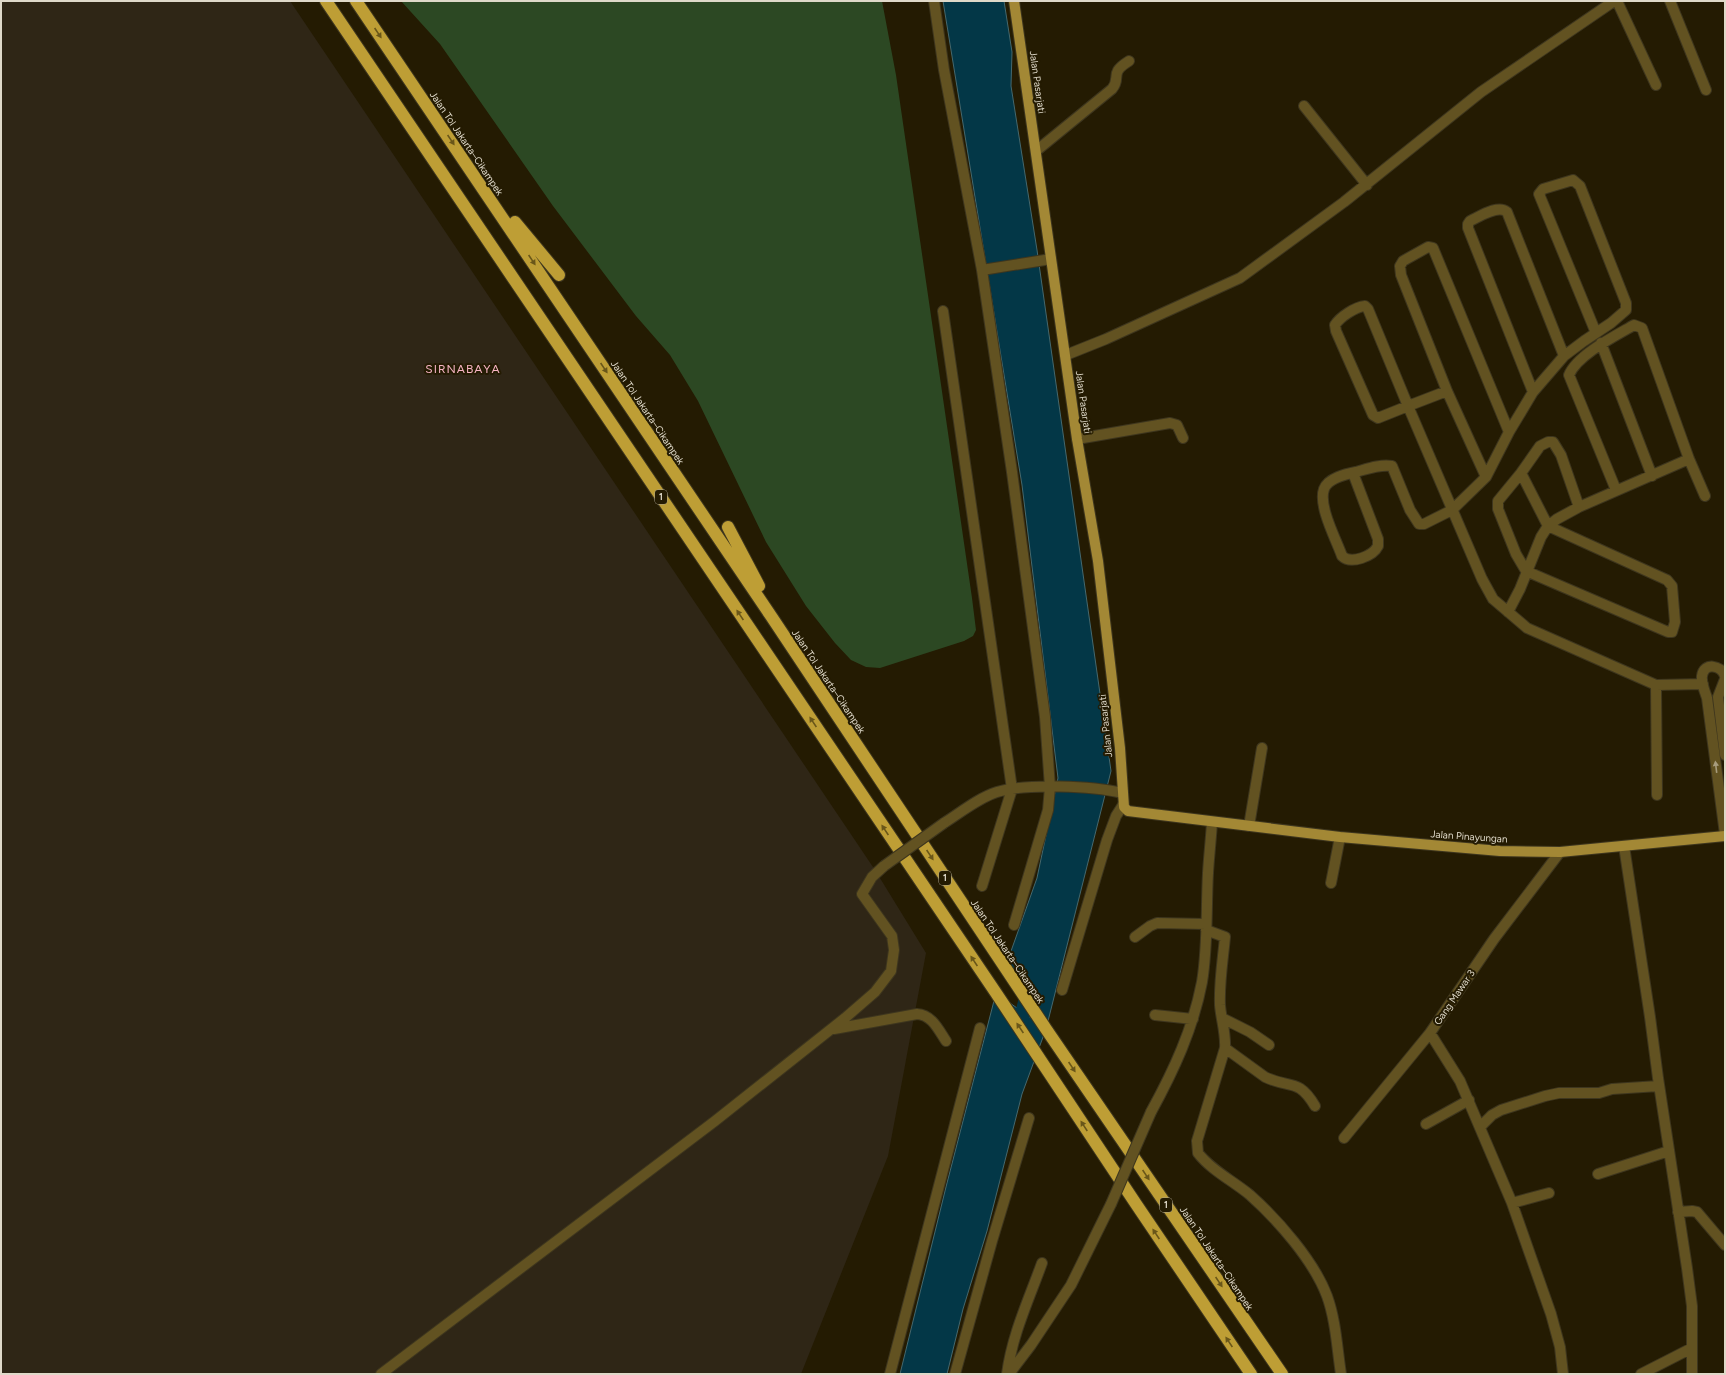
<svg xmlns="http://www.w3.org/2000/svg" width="1726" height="1375" viewBox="0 0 1726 1375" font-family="Figtree,sans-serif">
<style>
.industrial{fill:#2f2616}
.green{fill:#2c4823}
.water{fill:#033747;stroke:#45686e}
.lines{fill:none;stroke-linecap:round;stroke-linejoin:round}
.river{stroke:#033747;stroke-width:15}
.minor-casing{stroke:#3e361e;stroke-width:12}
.major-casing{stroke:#3e361e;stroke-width:12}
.highway-casing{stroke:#3e361e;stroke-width:14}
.minor{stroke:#625221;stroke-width:10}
.major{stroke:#a38835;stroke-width:10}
.highway{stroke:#be9e35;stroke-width:12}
.minor-bridge-casing{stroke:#3e361e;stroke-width:12;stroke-linecap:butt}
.minor-bridge{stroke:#625221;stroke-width:10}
.oneway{fill:#695619}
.oneway2{fill:#a79c7d}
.labels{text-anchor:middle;stroke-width:4;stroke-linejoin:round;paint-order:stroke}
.shield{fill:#241b02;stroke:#a7a08d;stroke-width:1}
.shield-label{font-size:9px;font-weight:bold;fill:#dfd9c9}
.street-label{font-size:10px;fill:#dfd9c9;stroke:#241b02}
.quarter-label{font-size:12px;letter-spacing:1px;fill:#f8b5c5;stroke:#241b02}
</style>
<rect width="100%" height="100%" fill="#241b02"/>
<path class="industrial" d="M 1,1 L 290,1 L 875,870 L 926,953 L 888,1156 L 801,1374 L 1,1374 Z"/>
<path class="green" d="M 401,1 L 882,1 L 896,75 L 972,598 L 976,630 L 973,636 L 964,641 L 880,668 L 866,667 L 851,660 L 835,643 L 806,606 L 766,542 L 698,401 L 670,355 L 636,316 L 553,206 L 440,44 Z"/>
<path class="water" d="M 943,1 L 1004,1 L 1012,52 L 1011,86 L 1037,250 L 1111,771 L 1046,1029 L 1022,1094 L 987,1231 L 963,1309 L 947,1374 L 900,1374 L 946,1187 L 996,993 L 1045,1028 L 1005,968 L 1037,878 L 1058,778 L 1022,485 Z"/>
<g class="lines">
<path class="river" d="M 1018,1032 L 1029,988"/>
<g class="minor-casing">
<path id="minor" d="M 934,1 L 944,70 L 982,270 L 1012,472 L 1045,717 L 1050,787 L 1048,810 L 1014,925
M 1617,1 L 1656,85
M 1670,1 L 1706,90
M 1304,106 L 1367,185
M 1036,151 L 1112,89 C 1122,77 1108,74 1129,61
M 982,270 L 1051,259
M 943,311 L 1012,789 L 982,886
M 1601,343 L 1652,476
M 1066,355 L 1106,339 L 1240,278 L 1344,202 L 1481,92 L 1614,1
M 1447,391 L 1408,406 L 1368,309 L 1365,306 C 1355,307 1340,317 1335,325 L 1336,331 L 1373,415 L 1378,418 L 1408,406 L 1482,579 L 1493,599 L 1527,628 L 1656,685 L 1703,684
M 1533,392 L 1468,228 L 1468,224 L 1470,221 C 1479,217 1498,204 1507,212 L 1564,356
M 1077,439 L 1170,423 L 1177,425 L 1183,438
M 1353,473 L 1378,539 L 1378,546 C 1373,556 1351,565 1342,556 C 1336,539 1318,506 1324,489 C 1328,478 1346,474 1356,472 C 1367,469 1380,464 1392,466 L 1410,510 L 1419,524 L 1424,524 L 1452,510 L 1486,477 L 1509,432 L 1533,392 L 1564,356 L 1584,341 L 1611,323 L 1626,310 L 1626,303 L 1580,186 L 1573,180 L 1543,189 L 1539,194 L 1596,333
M 1521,473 L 1548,526 L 1667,580 L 1672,586 L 1675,622 L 1672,632 L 1668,632 L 1526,571 L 1516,554 L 1498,509 L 1498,501 L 1521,473 L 1540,446 L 1548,442 L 1553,442 L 1561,455 L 1579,507
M 1486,477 L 1447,391 L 1401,275 L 1400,266 L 1403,261 L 1428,247 L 1433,248 L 1509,432
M 1616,490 L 1569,375 C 1577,355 1615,336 1634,325 L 1642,328 L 1689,459 L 1705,496
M 1508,612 L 1520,589 L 1541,537 L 1548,526 L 1557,519 L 1579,507 L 1689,459
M 1725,676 C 1721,665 1704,662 1702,676 C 1701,683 1705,692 1707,698 L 1725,834
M 1725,679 L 1718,697 L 1725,755
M 1656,685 L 1657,795
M 944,823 C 960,813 978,798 997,792 C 1026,783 1093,786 1122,793
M 1249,826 L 1262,748
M 1624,846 L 1650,1017 L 1658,1078 L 1687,1268 L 1692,1306 L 1692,1374
M 1331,883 L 1340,837
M 1206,930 L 1225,937 C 1223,959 1219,982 1220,1005 C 1221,1019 1226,1033 1225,1048 L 1197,1141 L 1198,1153 C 1211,1170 1233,1181 1250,1195 C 1278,1220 1314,1261 1327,1296 C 1336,1321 1337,1348 1341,1374
M 1135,937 L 1150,926 L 1157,923 L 1206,924
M 1062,990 L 1107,840 L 1116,816 L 1123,805
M 1155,1015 L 1193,1019
M 1222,1018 L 1250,1032 L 1269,1045
M 834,1029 L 917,1014 C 932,1015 938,1029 946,1041
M 1430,1033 L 1460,1081 L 1512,1203 L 1551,1314 L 1560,1347 L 1563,1374
M 1225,1048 L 1265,1077 C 1289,1089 1298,1077 1315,1106
M 1151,1112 C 1174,1070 1193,1029 1202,982 C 1208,946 1206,910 1208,873 C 1209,856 1211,839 1212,822
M 1426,1124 L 1469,1100
M 1481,1126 L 1492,1115 L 1501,1110 L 1545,1096 L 1559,1093 L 1599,1093 L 1612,1089 L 1659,1086
M 1344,1138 L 1430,1033 L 1494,939 L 1560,852
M 1598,1174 L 1669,1151
M 1512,1203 L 1549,1193
M 1678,1212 L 1692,1211 L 1697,1212 L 1725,1245
M 381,1374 L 715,1121 L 845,1018 L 875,992 L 891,971 L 894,950 L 892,936 L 862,894 L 872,877 L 884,866
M 890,1374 L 980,1028
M 955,1374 L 992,1241 L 1029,1118
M 1007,1374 C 1012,1335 1029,1299 1042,1263
M 1009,1374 L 1031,1345 L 1071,1285 L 1111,1204
M 1641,1374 L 1692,1348"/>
</g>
<g class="major-casing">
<path id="major" d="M 1014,1 L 1077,439 L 1098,561 L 1120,748 L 1124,807 L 1128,811 L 1340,837 L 1500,851 L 1560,852 L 1725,836"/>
</g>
<g class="highway-casing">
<path id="highway" d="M 326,1 L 996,993 L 1136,1204 L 1251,1374
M 356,1 L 771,616 L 1046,1029 L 1282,1374
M 515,222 L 559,275
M 728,527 L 759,586"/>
</g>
<use href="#minor" class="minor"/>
<use href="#major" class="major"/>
<use href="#highway" class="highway"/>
<g class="minor-bridge-casing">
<path id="minor-bridge" d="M 884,866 L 944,823
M 1111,1204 L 1151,1112"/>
</g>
<use href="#minor-bridge" class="minor-bridge"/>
</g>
<defs><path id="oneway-solid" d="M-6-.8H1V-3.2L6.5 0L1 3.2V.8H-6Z"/></defs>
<g class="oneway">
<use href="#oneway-solid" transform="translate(378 33) rotate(56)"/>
<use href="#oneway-solid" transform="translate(451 140) rotate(56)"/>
<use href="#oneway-solid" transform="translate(532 260) rotate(56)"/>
<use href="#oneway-solid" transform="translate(604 368) rotate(56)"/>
<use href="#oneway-solid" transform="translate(740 615) rotate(-124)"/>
<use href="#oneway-solid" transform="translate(813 722) rotate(-124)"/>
<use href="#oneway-solid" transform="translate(885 830) rotate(-124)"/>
<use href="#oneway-solid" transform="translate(930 855) rotate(56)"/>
<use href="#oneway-solid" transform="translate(974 961) rotate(-124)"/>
<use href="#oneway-solid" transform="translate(1020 1028) rotate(-124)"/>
<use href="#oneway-solid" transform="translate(1072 1067) rotate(56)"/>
<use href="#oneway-solid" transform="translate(1084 1126) rotate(-123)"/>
<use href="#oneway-solid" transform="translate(1146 1175) rotate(56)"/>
<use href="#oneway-solid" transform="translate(1156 1234) rotate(-124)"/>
<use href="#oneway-solid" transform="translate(1219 1282) rotate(56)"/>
<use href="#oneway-solid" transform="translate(1229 1342) rotate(-124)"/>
</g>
<use class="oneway2" href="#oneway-solid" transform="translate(1716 767) rotate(-97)"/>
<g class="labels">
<g class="shield">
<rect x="655" y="490" width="12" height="14" rx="3"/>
<rect x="939" y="871" width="12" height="14" rx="3"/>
<rect x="1160" y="1198" width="12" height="14" rx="3"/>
</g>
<g class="shield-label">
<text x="661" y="500">1</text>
<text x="945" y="881">1</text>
<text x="1166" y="1208">1</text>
</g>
<g class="street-label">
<text transform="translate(1038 82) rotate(82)" y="4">Jalan Pasarjati</text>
<text transform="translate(467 143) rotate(56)" y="4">Jalan Tol Jakarta–Cikampek</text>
<text transform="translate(1084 402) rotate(82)" y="4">Jalan Pasarjati</text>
<text transform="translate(648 412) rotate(56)" y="4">Jalan Tol Jakarta–Cikampek</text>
<text transform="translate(829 681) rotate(56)" y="4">Jalan Tol Jakarta–Cikampek</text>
<text transform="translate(1105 726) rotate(-96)" y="4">Jalan Pasarjati</text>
<text transform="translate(1469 836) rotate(4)" y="4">Jalan Pinayungan</text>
<text transform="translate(1008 951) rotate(56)" y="4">Jalan Tol Jakarta–Cikampek</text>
<text transform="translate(1454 997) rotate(-56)" y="4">Gang Mawar 3</text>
<text transform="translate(1217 1258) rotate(56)" y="4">Jalan Tol Jakarta–Cikampek</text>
</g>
<g class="quarter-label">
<text x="463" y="373">SIRNABAYA</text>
</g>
</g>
<rect width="1726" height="1375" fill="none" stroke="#dfd9c9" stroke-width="4"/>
</svg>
